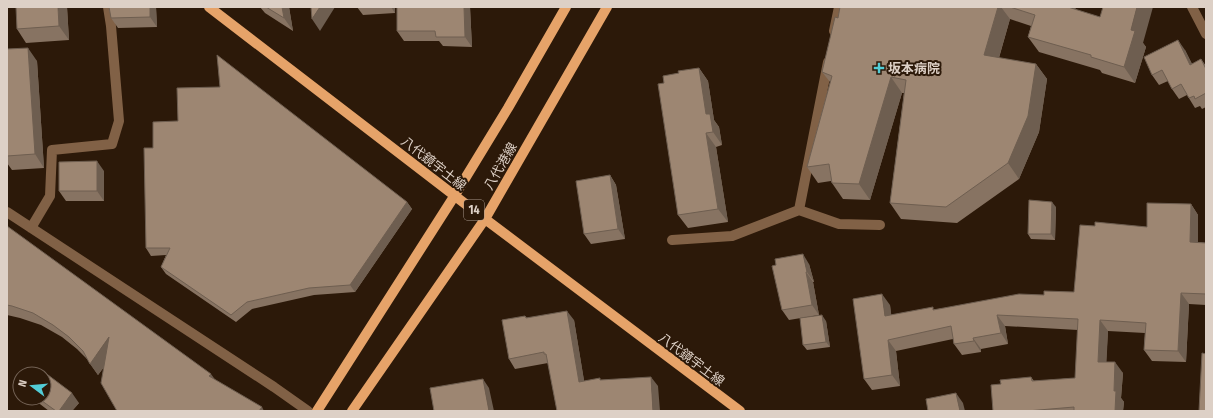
<svg xmlns="http://www.w3.org/2000/svg" width="1213" height="418" viewBox="0 0 1213 418" font-family="'Fira Sans Condensed','Noto Sans JP',sans-serif">
<style>
.lines{fill:none;stroke-linecap:round;stroke-linejoin:round}
.minor{stroke:#816146;stroke-width:10}
.major{stroke:#e6a369;stroke-width:10}
.wall{fill:#877362}
.shaded-wall{fill:#6e5e50}
.building{fill:#9d8672;stroke:#6e5e50}
.poi-dot{fill:#52ccd6;stroke:#2c1909;stroke-width:1.5}
.labels{text-anchor:middle;stroke-width:4;stroke-linejoin:round;paint-order:stroke}
.shield{fill:#2c1909;stroke:#a8998d;stroke-width:1}
.shield-label{font-size:12px;font-weight:bold;fill:#ddd0c6}
.poi-label{font-size:13px;font-weight:bold;fill:#ddd0c6;stroke:#2c1909;text-anchor:start}
.street-label{font-size:13px;fill:#ddd0c6;stroke:#2c1909}
</style>
<rect width="100%" height="100%" fill="#2c1909"/>
<g class="lines">
<path class="minor" d="M 1192,7 L 1206,34
M 834,31 L 839,7
M 799,210 L 828,62
M 7,212 L 274,387 L 308,411
M 31,228 L 50,196 L 52,150 L 112,144 L 119,121 L 111,26 L 108,7
M 672,240 L 732,236 L 799,210 L 839,224 L 880,225"/>
<path class="major" d="M 209,7 L 485,219 L 740,411
M 317,411 L 455,195 L 508,108 L 566,7
M 352,411 L 485,219 L 607,7"/>
</g>
<path class="wall" d="M 67,7 L 69,40 L 26,43 L 17,29 Z
M 156,7 L 157,27 L 118,28 L 111,18 Z
M 260,7 L 289,7 L 293,31 L 265,13 Z
M 357,7 L 395,7 L 395,13 L 363,15 Z
M 470,7 L 472,47 L 443,46 L 439,41 L 404,41 L 397,31 Z
M 840,7 L 1076,7 L 1075,9 L 1143,43 L 1146,47 L 1135,83 L 1102,73 L 1100,70 L 1039,52 L 1028,37 L 1031,26 L 1010,19 L 999,58 L 1036,64 L 1047,79 L 1039,132 L 1019,179 L 957,223 L 901,219 L 890,203 L 904,93 L 902,93 L 870,200 L 843,199 L 832,183 L 831,181 L 818,183 L 807,167 L 830,82 L 822,72 L 838,18 Z
M 7,49 L 37,61 L 44,168 L 12,170 L 7,163 Z
M 1185,50 L 1192,64 L 1201,59 L 1206,66 L 1206,107 L 1202,109 L 1200,106 L 1195,108 L 1187,95 L 1179,99 L 1172,89 L 1168,81 L 1159,85 L 1152,75 Z
M 699,68 L 708,81 L 714,120 L 719,127 L 722,145 L 716,147 L 728,222 L 688,228 L 678,215 L 664,83 L 679,73 Z
M 104,171 L 104,201 L 66,201 L 59,191 Z
M 610,175 L 616,185 L 625,239 L 591,244 L 584,234 Z
M 407,202 L 412,209 L 355,292 L 314,295 L 252,309 L 236,322 L 166,274 L 161,267 L 166,255 L 151,256 L 146,248 Z
M 1191,204 L 1198,215 L 1198,242 L 1206,243 L 1206,305 L 1189,304 L 1186,362 L 1152,361 L 1144,350 L 1145,333 L 1108,331 L 1106,362 L 1123,373 L 1121,398 L 1124,402 L 1123,411 L 993,411 L 1001,384 L 1031,377 L 1034,381 L 1075,378 L 1078,330 L 1005,326 L 1008,344 L 981,349 L 981,352 L 962,355 L 954,344 L 953,339 L 896,351 L 900,386 L 872,390 L 864,379 L 890,305 L 891,315 L 1044,295 L 1074,292 L 1095,226 L 1147,227 Z
M 1056,207 L 1055,240 L 1031,239 L 1028,234 Z
M 7,226 L 104,367 L 98,375 L 87,359 L 77,349 L 62,337 L 41,325 L 20,318 L 7,315 Z
M 809,264 L 814,282 L 813,282 L 819,315 L 789,320 L 782,310 Z
M 525,316 L 527,318 L 574,320 L 584,381 L 601,380 L 658,386 L 557,411 L 548,363 L 515,369 L 509,359 Z
M 826,321 L 830,347 L 807,350 L 803,345 Z
M 34,398 L 44,398 L 79,403 L 72,411 L 49,411 L 36,401 Z"/>
<path class="shaded-wall" d="M 58,7 L 67,7 L 69,40 L 59,26 Z
M 150,7 L 156,7 L 157,27 L 150,17 Z
M 282,7 L 289,7 L 293,31 L 284,18 Z
M 320,7 L 335,7 L 320,31 L 312,19 Z
M 391,7 L 395,7 L 395,13 Z
M 464,7 L 470,7 L 472,47 L 465,37 Z
M 998,7 L 1001,7 L 1010,19 L 995,71 L 984,55 Z
M 1062,7 L 1076,7 L 1072,21 Z
M 1137,7 L 1153,7 L 1143,43 L 1146,47 L 1135,83 L 1124,67 L 1131,30 Z
M 1178,40 L 1185,50 L 1197,74 L 1190,65 Z
M 28,48 L 37,61 L 44,168 L 35,154 Z
M 1036,64 L 1047,79 L 1039,132 L 1019,179 L 1008,163 Z
M 699,68 L 708,81 L 714,120 L 719,127 L 722,145 L 713,132 L 706,114 Z
M 891,77 L 902,93 L 870,200 L 859,184 Z
M 706,133 L 716,147 L 728,222 L 718,209 Z
M 97,161 L 104,171 L 104,201 L 97,191 Z
M 610,175 L 616,185 L 625,239 L 618,229 Z
M 407,202 L 412,209 L 355,292 L 350,285 Z
M 1052,202 L 1056,207 L 1055,240 L 1051,234 Z
M 1191,204 L 1198,215 L 1198,253 L 1190,242 Z
M 803,254 L 809,264 L 814,282 L 807,272 Z
M 806,272 L 813,282 L 819,315 L 812,305 Z
M 1181,293 L 1189,304 L 1186,362 L 1178,351 Z
M 882,294 L 890,305 L 893,328 L 885,316 Z
M 567,311 L 574,320 L 586,392 L 579,382 Z
M 822,315 L 826,321 L 830,347 L 826,342 Z
M 997,315 L 1005,326 L 1008,344 L 1001,333 Z
M 1100,320 L 1108,331 L 1106,373 L 1098,362 Z
M 109,337 L 117,349 L 98,375 L 90,364 Z
M 973,338 L 981,349 L 981,352 L 974,341 Z
M 888,340 L 896,351 L 900,386 L 892,375 Z
M 1115,362 L 1123,373 L 1121,398 L 1124,402 L 1123,411 L 1115,411 L 1114,391 Z
M 211,374 L 219,385 L 209,376 Z
M 651,377 L 658,386 L 660,411 L 653,411 Z
M 483,379 L 489,388 L 494,411 L 489,411 Z
M 72,393 L 79,403 L 72,411 L 59,411 Z
M 956,393 L 963,403 L 965,411 L 960,411 Z
M 262,407 L 264,411 L 259,411 Z"/>
<path class="building" d="M 16,7 L 58,7 L 59,26 L 17,29 Z
M 109,7 L 150,7 L 150,17 L 111,18 Z
M 266,7 L 282,7 L 284,18 Z
M 311,7 L 320,7 L 312,19 Z
M 397,7 L 464,7 L 465,37 L 436,37 L 435,31 L 397,31 Z
M 840,7 L 998,7 L 984,55 L 1036,64 L 1028,116 L 1008,163 L 946,207 L 890,203 L 906,80 L 891,77 L 859,184 L 832,183 L 829,164 L 807,167 L 832,76 L 822,72 L 835,17 L 838,18 Z
M 1010,7 L 1068,7 L 1100,17 L 1103,7 L 1137,7 L 1131,30 L 1135,31 L 1124,67 L 1091,57 L 1091,55 L 1028,37 L 1035,15 Z
M 1178,40 L 1190,65 L 1201,59 L 1206,69 L 1206,93 L 1195,99 L 1194,96 L 1189,98 L 1181,84 L 1172,89 L 1162,70 L 1152,75 L 1144,57 Z
M 28,48 L 35,154 L 7,156 L 7,49 Z
M 217,55 L 407,202 L 350,285 L 309,288 L 247,302 L 231,315 L 161,267 L 170,248 L 146,248 L 144,148 L 153,148 L 153,122 L 178,121 L 177,88 L 220,87 Z
M 699,68 L 706,114 L 710,114 L 713,132 L 706,133 L 718,209 L 678,215 L 658,84 L 664,83 L 663,76 L 679,73 L 678,71 Z
M 97,161 L 97,191 L 59,191 L 59,162 Z
M 610,175 L 618,229 L 584,234 L 576,181 Z
M 1029,200 L 1052,202 L 1051,234 L 1028,234 Z
M 1147,203 L 1191,204 L 1190,242 L 1206,243 L 1206,294 L 1181,293 L 1178,351 L 1144,350 L 1146,323 L 1100,320 L 1098,362 L 1115,362 L 1114,391 L 1116,391 L 1115,411 L 1074,411 L 1074,407 L 1027,411 L 993,411 L 991,385 L 1001,384 L 1000,380 L 1031,377 L 1032,381 L 1075,378 L 1078,319 L 997,315 L 1001,333 L 973,338 L 974,341 L 954,344 L 951,326 L 888,340 L 892,375 L 864,379 L 853,299 L 882,294 L 885,316 L 933,307 L 933,310 L 1019,294 L 1044,295 L 1044,291 L 1074,292 L 1080,225 L 1095,226 L 1095,222 L 1147,227 Z
M 7,226 L 211,374 L 209,376 L 262,407 L 259,411 L 117,411 L 101,383 L 109,337 L 90,364 L 83,351 L 69,337 L 53,325 L 33,313 L 12,306 L 7,305 Z
M 803,254 L 807,272 L 806,272 L 812,305 L 782,310 L 772,266 L 776,265 L 775,259 Z
M 567,311 L 579,382 L 600,378 L 600,380 L 651,377 L 653,411 L 557,411 L 546,354 L 544,354 L 544,352 L 509,359 L 502,320 L 525,316 L 526,318 Z
M 822,315 L 826,342 L 803,345 L 800,318 Z
M 1202,353 L 1206,354 L 1206,411 L 1199,411 Z
M 44,372 L 72,393 L 59,411 L 56,411 L 38,398 L 44,398 L 44,374 L 43,374 Z
M 483,379 L 489,411 L 434,411 L 430,388 Z
M 956,393 L 960,411 L 928,411 L 926,399 Z"/>
<path class="poi-dot" d="M877 62h4v4h4v4h-4v4h-4v-4h-4v-4h4z"/>
<g class="labels">
<rect class="shield" x="464" y="200" width="20" height="20" rx="3"/>
<g class="shield-label">
<text x="474" y="214">14</text>
</g>
<g class="poi-label">
<text x="888" y="73">坂本病院</text>
</g>
<g class="street-label">
<text transform="translate(434 163) rotate(38)" y="5">八代鏡宇土線</text>
<text transform="translate(500 166) rotate(-60)" y="5">八代港線</text>
<text transform="translate(692 359) rotate(37)" y="5">八代鏡宇土線</text>
</g>
</g>
<rect width="1213" height="418" fill="none" stroke="#ddd0c6" stroke-width="16"/>
<g transform="translate(32 386) rotate(286)"><circle r="19" fill="#2c1909" stroke="#736255"/>
<path d="M0-3L7 15L0 10L-7 15Z" fill="#52ccd6"/>
<text y="-6" font-size="11" font-weight="bold" text-anchor="middle" fill="#ddd0c6">N</text>
</g>
</svg>
